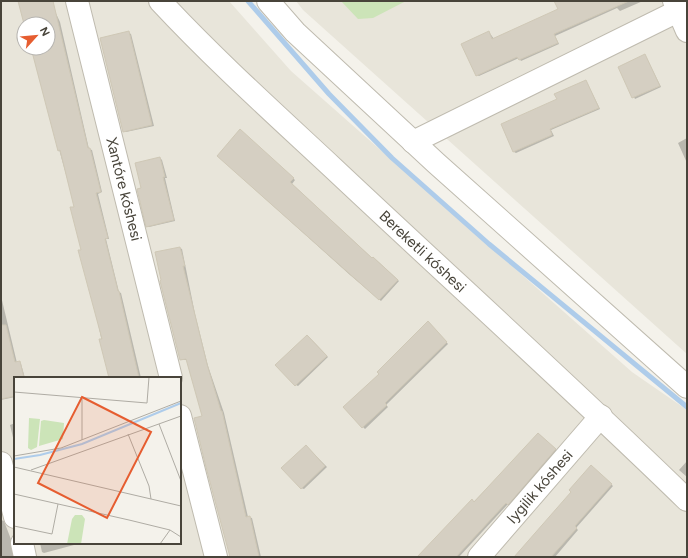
<svg xmlns="http://www.w3.org/2000/svg" width="688" height="558" viewBox="0 0 688 558" font-family="Figtree,sans-serif">
<style>
.residential{fill:#e8e5da;fill-rule:evenodd}
.green{fill:#cce4b8}
.shadow{fill:#0003}
.lines{fill:none;stroke-linecap:round;stroke-linejoin:round}
.stream{stroke:#aeccea;stroke-width:5}
.building{fill:#d5cfc2;stroke:#cfc8b6}
.minor-casing{stroke:#bfbbaf;stroke-width:24}
.minor{stroke:#fff;stroke-width:22}
.labels{text-anchor:middle;stroke-width:3;stroke-linejoin:round;paint-order:stroke}
.street-label{font-size:15px;fill:#48443a;stroke:#fff}
.inset-river{fill:none;stroke:#aeccea;stroke-width:2}
.inset-road{fill:none;stroke:#afaca4;stroke-width:1}
.view{fill:#e65d30;fill-opacity:0.15;stroke:#e65d30;stroke-width:2}
.inset-edge{fill:none;stroke:#48443a;stroke-width:2}
</style>
<rect width="100%" height="100%" fill="#f4f2eb"/>
<path class="residential" d="M 1,1 L 229,1 L 291,71 L 632,372 L 687,410 L 687,557 L 1,557 ZM 24,24 L 48,24 L 48,48 L 24,48 ZM 15,378 L 180,378 L 180,543 L 15,543 Z
M 296,1 L 687,1 L 687,354 L 303,10 Z"/>
<path class="green" d="M 341,1 L 406,1 L 373,18 L 358,19 Z"/>
<path class="shadow" d="M 19,1 L 50,1 L 60,22 L 89,149 L 92,150 L 102,192 L 98,194 L 109,239 L 106,239 L 119,292 L 121,293 L 141,378 L 110,378 L 82,251 L 75,207 L 31,48 L 48,48 L 48,24 L 25,24 Z
M 555,1 L 643,1 L 620,11 L 617,8 L 555,36 L 559,44 L 521,61 L 519,58 L 479,76 L 477,75 L 489,32 L 494,39 L 559,10 Z
M 129,33 L 131,34 L 154,126 L 126,132 L 124,131 Z
M 645,55 L 661,87 L 635,99 L 619,67 Z
M 586,81 L 600,109 L 551,130 L 554,136 L 516,153 L 514,152 L 558,100 Z
M 242,132 L 295,180 L 292,184 L 373,259 L 375,259 L 399,281 L 381,301 L 350,275 L 218,156 Z
M 687,138 L 687,163 L 678,143 Z
M 160,158 L 162,160 L 167,178 L 165,178 L 175,221 L 149,227 L 147,226 L 142,189 Z
M 180,248 L 182,249 L 195,314 L 208,366 L 224,413 L 248,517 L 252,518 L 261,557 L 230,557 L 203,417 L 187,360 L 180,360 Z
M 1,296 L 17,363 L 21,364 L 25,378 L 15,378 L 15,397 L 1,400 Z
M 430,324 L 448,344 L 386,405 L 388,407 L 365,429 L 363,427 L 345,408 L 381,374 Z
M 308,336 L 328,357 L 298,386 L 296,385 Z
M 15,423 L 15,446 L 10,425 Z
M 540,435 L 557,451 L 510,505 L 508,504 L 459,557 L 419,557 Z
M 306,446 L 327,467 L 304,489 L 301,488 Z
M 687,461 L 687,477 L 679,470 Z
M 593,468 L 613,486 L 576,528 L 578,530 L 555,557 L 516,557 Z
M 1,520 L 4,521 L 12,542 L 14,557 L 1,557 Z
M 40,543 L 73,543 L 74,545 L 44,553 L 42,552 Z"/>
<g class="lines">
<path class="stream" d="M 248,1 L 329,94 L 392,158 L 489,244 L 687,407"/>
</g>
<path class="building" d="M 18,1 L 53,1 L 88,148 L 90,148 L 101,192 L 96,193 L 108,238 L 105,239 L 118,291 L 119,291 L 139,378 L 109,378 L 99,339 L 102,339 L 78,250 L 81,250 L 70,207 L 74,207 L 60,150 L 58,151 L 31,48 L 48,48 L 48,24 L 24,24 Z
M 554,1 L 629,1 L 554,34 L 558,43 L 519,60 L 517,57 L 476,76 L 461,44 L 489,31 L 492,39 L 558,9 Z
M 129,31 L 152,125 L 123,132 L 100,38 Z
M 645,54 L 660,86 L 632,98 L 618,67 Z
M 586,80 L 599,108 L 550,129 L 552,135 L 513,152 L 501,124 L 557,99 L 554,94 Z
M 240,129 L 294,178 L 290,182 L 372,258 L 373,257 L 398,280 L 379,300 L 217,156 Z
M 160,157 L 165,177 L 163,177 L 174,220 L 146,227 L 137,189 L 141,188 L 135,163 Z
M 180,247 L 185,266 L 183,266 L 207,364 L 221,411 L 222,411 L 246,517 L 250,516 L 259,557 L 230,557 L 206,467 L 194,418 L 202,416 L 186,359 L 180,360 L 160,281 L 161,280 L 155,252 Z
M 428,321 L 447,342 L 385,403 L 387,405 L 362,428 L 343,407 L 379,374 L 377,372 Z
M 1,325 L 6,325 L 15,362 L 20,361 L 24,378 L 15,378 L 15,396 L 1,399 Z
M 307,335 L 327,356 L 295,386 L 275,365 Z
M 538,433 L 556,449 L 508,505 L 506,503 L 456,557 L 417,557 L 472,499 L 474,502 Z
M 306,445 L 325,466 L 301,489 L 281,468 Z
M 591,465 L 612,484 L 575,526 L 577,528 L 551,557 L 514,557 L 571,492 L 569,490 Z"/>
<g class="lines">
<g class="minor-casing">
<g id="minor">
<path id="s1" d="M 77,1 L 171,378"/>
<path id="s2" d="M 160,1 C 215,60 274,113 333,168 C 451,279 571,387 687,500"/>
<path d="M 268,1 L 295,32 L 436,163 L 687,387"/>
<path d="M 674,1 L 687,31"/>
<path d="M 413,142 L 678,11"/>
<path d="M 180,416 L 216,557"/>
<path d="M 1,463 L 15,517"/>
<path d="M 22,543 L 25,557"/>
<path id="s3" d="M 479,557 L 601,416"/>
</g>
</g>
<use href="#minor" class="minor"/>
</g>
<g class="labels">
<g class="street-label">
<text dy="5" stroke="none"><textPath href="#s1" startOffset="194">Xantóre kóshesi</textPath></text>
<text dy="5" stroke="none"><textPath href="#s2" startOffset="363">Bereketli kóshesi</textPath></text>
<text dy="5" stroke="none"><textPath href="#s3" startOffset="93">Iygilik kóshesi</textPath></text>
</g>
</g>
<g transform="translate(14 377)">
<rect width="167" height="167" fill="#f4f2eb"/>
<path d="M 15,41 L 26,42 L 23,70 L 17,73 L 14,71 ZM 30,43 L 50,46 L 49,62 L 25,69 L 27,44 ZM 61,138 L 68,138 L 71,142 L 67,167 L 53,167 L 58,142 Z" fill="#cce4b8"/>
<path class="inset-river" d="M 0,82 L 26,78 L 68,67 L 167,26"/>
<path class="inset-road" d="M 0,15 L 133,26 L 135,0M 145,47 L 167,104M 114,57 L 135,109 L 137,122M 68,63 L 68,22M 0,79 L 47,71 L 167,24M 0,90 L 167,129M 17,93 L 167,39M 0,117 L 115,143 L 156,153 L 167,160M 0,149 L 38,157 L 44,127M 146,167 L 156,153"/>
<path class="view" d="M 68,20 L 137,55 L 93,141 L 24,106 Z"/>
<rect width="167" height="167" class="inset-edge"/>
</g>
<rect width="688" height="558" fill="none" stroke="#48443a" stroke-width="4"/>
<g transform="translate(36 36) rotate(63)"><circle r="19" fill="#ffffff" stroke="#b6b4b0"/>
<path d="M0-3L7 15L0 10L-7 15Z" fill="#e65d30"/>
<text y="-6" font-size="11" font-weight="bold" text-anchor="middle" fill="#48443a">N</text>
</g>
</svg>
